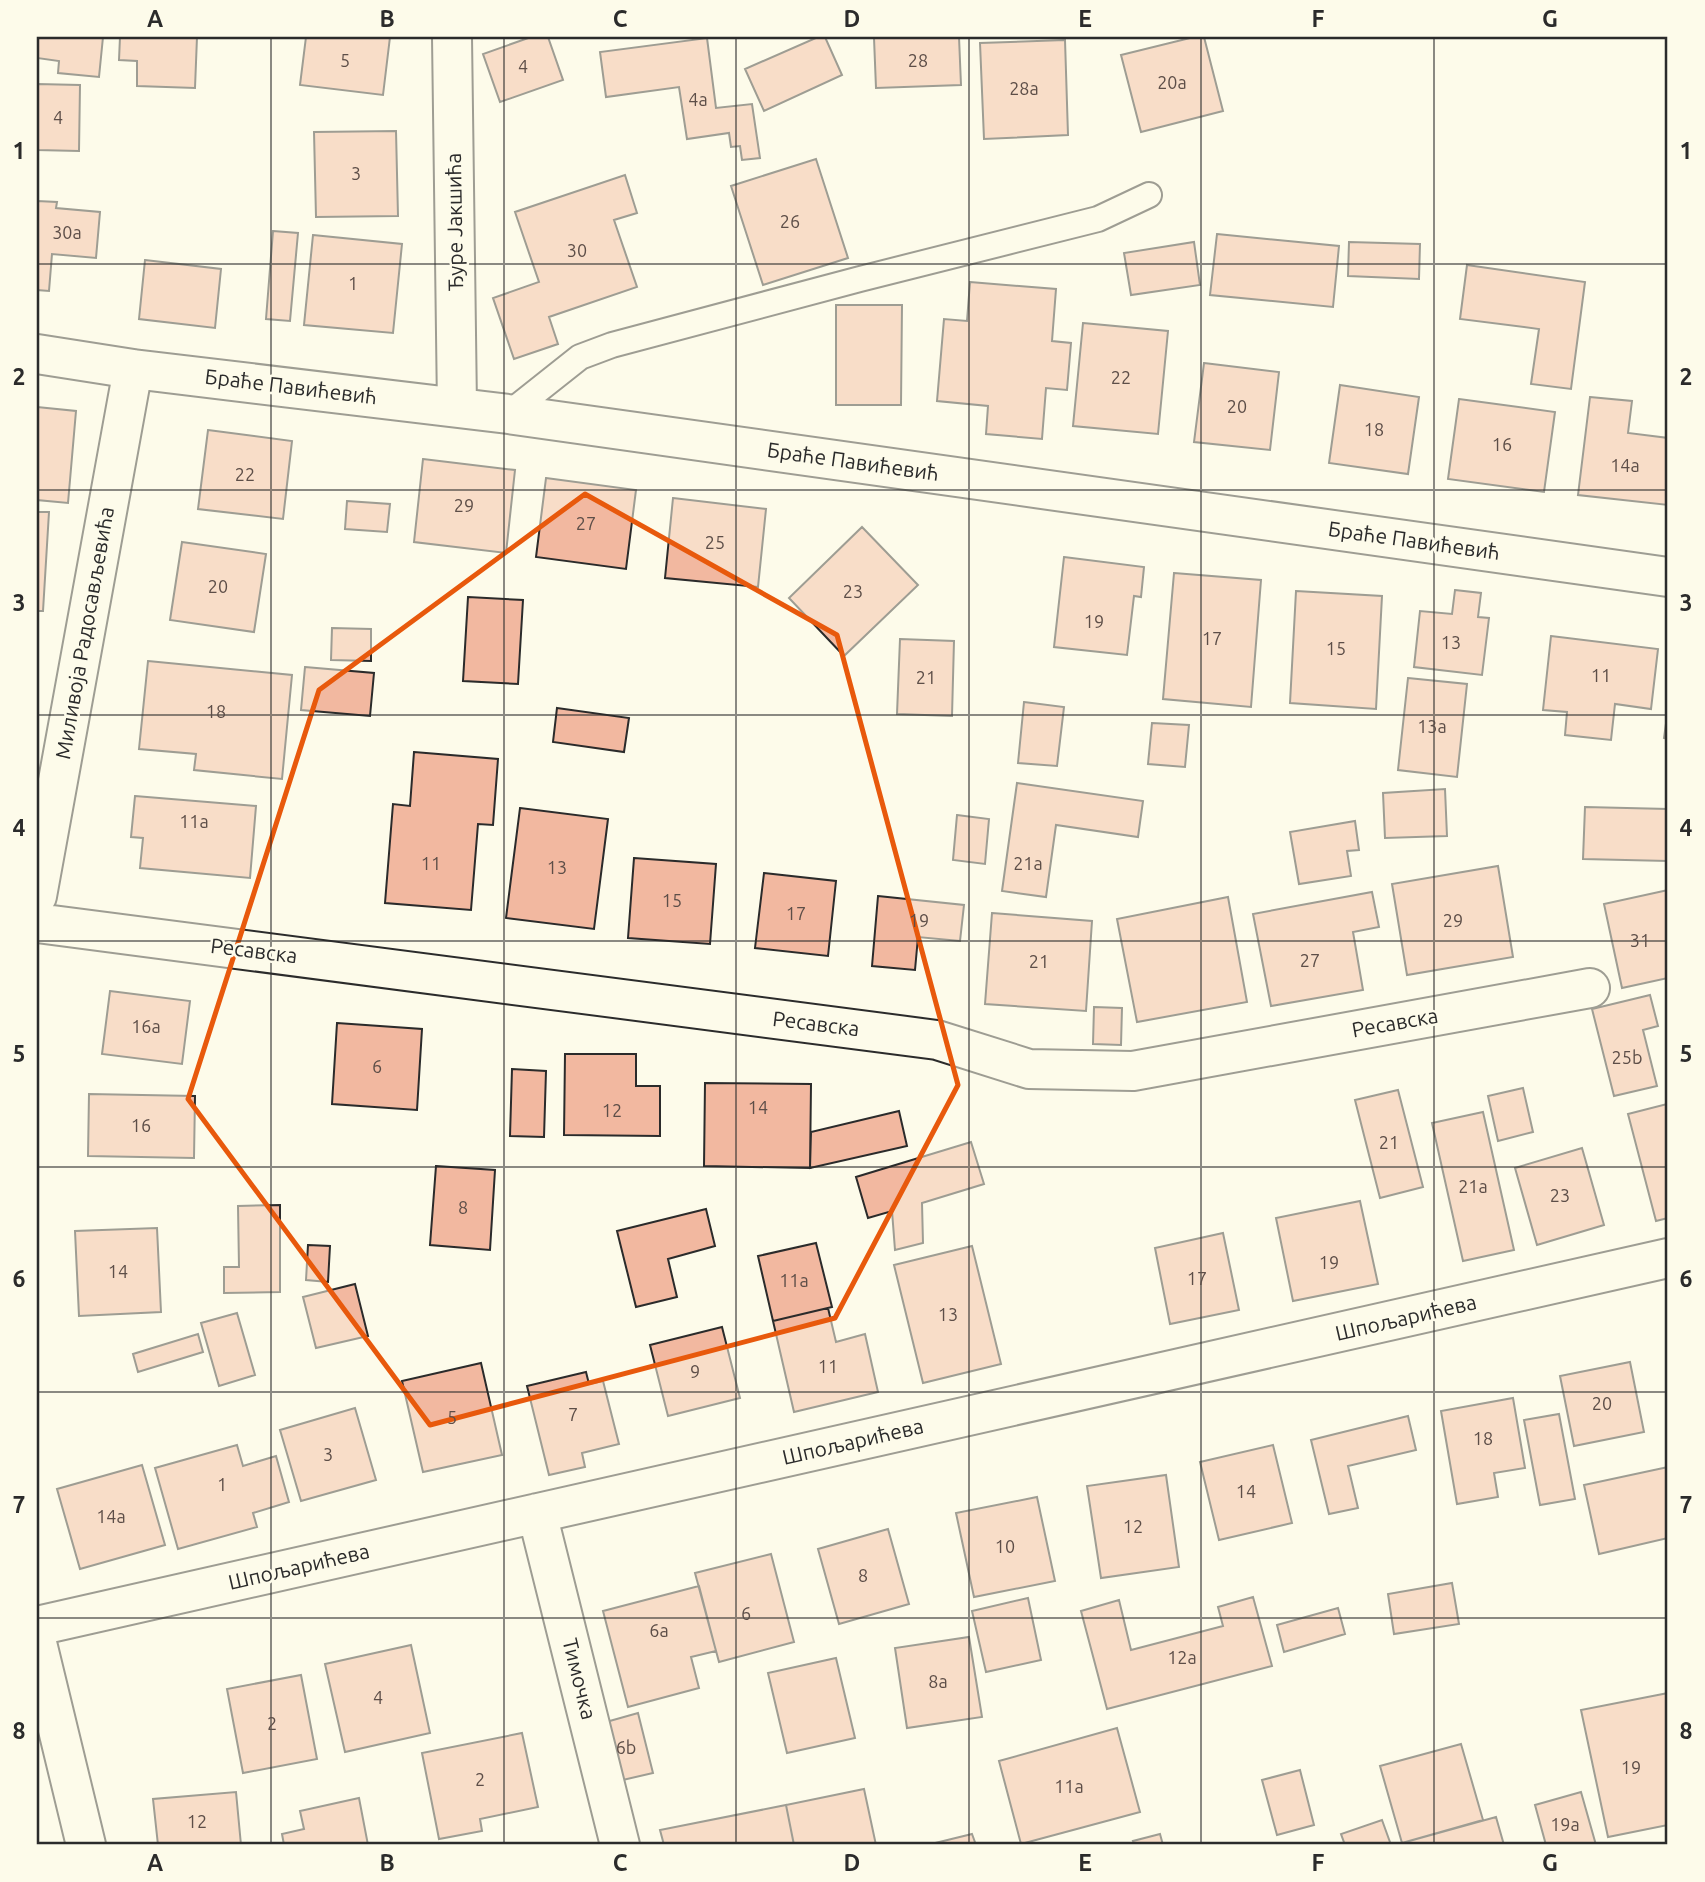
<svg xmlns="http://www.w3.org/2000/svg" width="1705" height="1882" viewBox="0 0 1705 1882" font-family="Ubuntu,sans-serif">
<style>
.building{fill:#f2b8a0;stroke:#2b2b2b;stroke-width:2}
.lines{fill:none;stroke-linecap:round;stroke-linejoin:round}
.service-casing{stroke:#2b2b2b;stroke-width:28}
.minor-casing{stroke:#2b2b2b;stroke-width:42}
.service{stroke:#fdfbea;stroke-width:24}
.minor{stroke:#fdfbea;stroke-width:38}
.marked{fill:none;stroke:#e8590c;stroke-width:5;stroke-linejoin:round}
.grid{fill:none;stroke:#2b2b2b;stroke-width:2;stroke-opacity:0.55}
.labels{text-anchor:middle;stroke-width:5;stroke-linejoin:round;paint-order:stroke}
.number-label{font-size:18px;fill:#5d4e48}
.street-label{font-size:21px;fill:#2b2b2b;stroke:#fdfbea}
.neatline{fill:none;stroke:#2b2b2b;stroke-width:2.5}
.grid-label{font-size:23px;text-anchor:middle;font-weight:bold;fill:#2b2b2b}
</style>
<rect width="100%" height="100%" fill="#fdfbea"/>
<path class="building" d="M 37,37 L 103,37 L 99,77 L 58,73 L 59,61 L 37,58 Z
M 120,37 L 197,37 L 195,88 L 137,86 L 137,61 L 119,60 Z
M 306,37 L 390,37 L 383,95 L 300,85 Z
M 531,37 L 548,37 L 563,80 L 500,102 L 483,54 Z
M 818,37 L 825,37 L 842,75 L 764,111 L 745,69 Z
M 959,37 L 961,85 L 876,88 L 874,38 Z
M 1194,37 L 1204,37 L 1223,111 L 1141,132 L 1121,55 Z
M 707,38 L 716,108 L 752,104 L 760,158 L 742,160 L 740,146 L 731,147 L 729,133 L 687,139 L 679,87 L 606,97 L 600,52 Z
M 1065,40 L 1068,135 L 984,139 L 980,43 Z
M 37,84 L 80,85 L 79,151 L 37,150 Z
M 396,131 L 398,216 L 316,217 L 314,132 Z
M 816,159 L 848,258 L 763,285 L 731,186 Z
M 625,175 L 637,213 L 614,220 L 637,287 L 549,317 L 558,344 L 514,359 L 493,298 L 539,282 L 515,212 Z
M 37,201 L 57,202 L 56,208 L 100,212 L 96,258 L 52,254 L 49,291 L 37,290 Z
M 273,231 L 298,233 L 290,321 L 266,319 Z
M 1217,234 L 1339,246 L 1333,307 L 1210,295 Z
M 313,235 L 402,244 L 393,333 L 304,325 Z
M 1194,242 L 1200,285 L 1131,295 L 1124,253 Z
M 1349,242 L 1420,244 L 1419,279 L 1348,276 Z
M 145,260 L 221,269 L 215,328 L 139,319 Z
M 1467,265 L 1585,282 L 1571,389 L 1531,384 L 1539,329 L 1460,319 Z
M 970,282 L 1056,289 L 1052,341 L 1071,343 L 1067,390 L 1046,388 L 1042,439 L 986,434 L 988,406 L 937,401 L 944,319 L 967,321 Z
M 836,305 L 902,305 L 901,405 L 836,405 Z
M 1083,323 L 1168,331 L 1158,434 L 1073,426 Z
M 1204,363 L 1279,372 L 1270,450 L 1194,442 Z
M 1340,385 L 1419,397 L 1408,474 L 1329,463 Z
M 1590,397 L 1632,401 L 1628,433 L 1668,438 L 1668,505 L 1578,495 Z
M 1459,399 L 1555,412 L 1544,492 L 1448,479 Z
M 37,407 L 76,411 L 68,503 L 37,500 Z
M 208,430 L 292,441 L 283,519 L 198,509 Z
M 423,459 L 515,470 L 506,553 L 414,542 Z
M 546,478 L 636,490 L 626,569 L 536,557 Z
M 673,498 L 766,509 L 758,587 L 665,578 Z
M 347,501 L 390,504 L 387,532 L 345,529 Z
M 37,512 L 49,512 L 43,611 L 37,611 Z
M 862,527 L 918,585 L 844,656 L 789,598 Z
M 182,542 L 266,554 L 254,632 L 170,620 Z
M 1064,557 L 1144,567 L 1141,597 L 1134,596 L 1127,655 L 1054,647 Z
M 1174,573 L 1261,580 L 1251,707 L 1163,699 Z
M 1455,590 L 1481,593 L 1478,617 L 1489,618 L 1482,675 L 1414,667 L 1420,611 L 1452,614 Z
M 1296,591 L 1382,596 L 1376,709 L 1290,703 Z
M 468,597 L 523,600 L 518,684 L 463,681 Z
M 332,628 L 371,629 L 371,661 L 331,660 Z
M 1551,636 L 1658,649 L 1651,709 L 1615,704 L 1611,740 L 1565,735 L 1567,712 L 1543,710 Z
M 900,639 L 954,641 L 952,716 L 897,714 Z
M 148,661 L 292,675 L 282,779 L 194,770 L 196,754 L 139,749 Z
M 305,667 L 374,673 L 370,716 L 301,710 Z
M 1408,678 L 1467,684 L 1457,777 L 1398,770 Z
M 1024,702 L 1064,707 L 1057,766 L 1018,763 Z
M 557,708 L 629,718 L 624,752 L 553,742 Z
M 1668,709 L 1668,739 L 1664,738 Z
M 1152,723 L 1189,725 L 1185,767 L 1148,764 Z
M 414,752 L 498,759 L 493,825 L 478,824 L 471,910 L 385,903 L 393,804 L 410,806 Z
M 1017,783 L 1143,801 L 1138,837 L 1056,825 L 1046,897 L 1002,891 Z
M 1445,789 L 1447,836 L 1385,838 L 1383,793 Z
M 135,796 L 256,806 L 250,878 L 140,868 L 143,838 L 131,837 Z
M 1585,807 L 1668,809 L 1668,861 L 1583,859 Z
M 520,808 L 608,819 L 594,929 L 506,918 Z
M 957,815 L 989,819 L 985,864 L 953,860 Z
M 1355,821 L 1359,850 L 1347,851 L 1351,876 L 1299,884 L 1290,832 Z
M 634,858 L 716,864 L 710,944 L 628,938 Z
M 1498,866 L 1513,957 L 1407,975 L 1392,884 Z
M 764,873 L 836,881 L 828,956 L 755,948 Z
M 1668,890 L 1668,978 L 1622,988 L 1604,904 Z
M 1372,892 L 1379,927 L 1353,932 L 1363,990 L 1271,1006 L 1253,914 Z
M 878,896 L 964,905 L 960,941 L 918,937 L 915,970 L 872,966 Z
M 1228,897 L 1247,1002 L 1137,1022 L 1117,919 Z
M 992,913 L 1092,921 L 1086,1011 L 985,1004 Z
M 110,991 L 190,1001 L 182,1064 L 102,1054 Z
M 1650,995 L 1658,1026 L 1643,1030 L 1657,1086 L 1614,1096 L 1592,1009 Z
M 1094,1007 L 1122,1008 L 1121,1045 L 1093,1044 Z
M 337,1023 L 422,1029 L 417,1110 L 332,1104 Z
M 565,1054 L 636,1054 L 636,1086 L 660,1086 L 660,1136 L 564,1135 Z
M 512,1069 L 546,1071 L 544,1137 L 510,1136 Z
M 705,1083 L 811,1084 L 810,1168 L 704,1166 Z
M 1523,1088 L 1533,1132 L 1498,1141 L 1488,1096 Z
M 1398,1090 L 1423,1187 L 1380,1198 L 1355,1100 Z
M 89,1094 L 195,1096 L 194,1158 L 88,1156 Z
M 1667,1104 L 1668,1218 L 1656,1221 L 1628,1114 Z
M 899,1111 L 907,1146 L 810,1168 L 811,1132 Z
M 1483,1112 L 1514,1250 L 1463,1261 L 1432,1123 Z
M 971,1142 L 984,1184 L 922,1203 L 923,1243 L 895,1250 L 892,1211 L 868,1218 L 856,1177 Z
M 1582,1148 L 1604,1225 L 1537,1245 L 1515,1168 Z
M 436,1166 L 495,1170 L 490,1250 L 430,1245 Z
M 1360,1201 L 1378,1284 L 1293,1301 L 1276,1218 Z
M 280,1205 L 280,1292 L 224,1293 L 224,1267 L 239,1267 L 238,1206 Z
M 706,1209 L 715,1246 L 668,1259 L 677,1297 L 636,1307 L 617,1231 Z
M 157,1228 L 161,1312 L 79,1316 L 75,1231 Z
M 1223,1233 L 1239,1310 L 1170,1324 L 1155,1248 Z
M 816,1243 L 832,1307 L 773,1321 L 758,1256 Z
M 308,1245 L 330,1246 L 328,1282 L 306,1280 Z
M 972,1246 L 1001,1364 L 923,1383 L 894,1265 Z
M 355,1284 L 368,1336 L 316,1348 L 303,1297 Z
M 828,1308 L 836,1342 L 865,1334 L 878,1392 L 794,1412 L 773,1321 Z
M 237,1313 L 255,1375 L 219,1386 L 201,1323 Z
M 722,1327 L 740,1398 L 668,1416 L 650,1345 Z
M 198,1334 L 203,1352 L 138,1372 L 133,1354 Z
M 1630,1362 L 1644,1432 L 1574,1446 L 1560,1376 Z
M 481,1363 L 502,1455 L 423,1472 L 402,1381 Z
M 586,1372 L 589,1384 L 603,1381 L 619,1444 L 582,1453 L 585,1467 L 549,1475 L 527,1386 Z
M 1513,1398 L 1525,1468 L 1494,1473 L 1498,1497 L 1457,1504 L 1441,1411 Z
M 355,1408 L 376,1480 L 301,1501 L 280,1430 Z
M 1559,1414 L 1575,1499 L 1540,1505 L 1524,1420 Z
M 1408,1416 L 1416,1450 L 1348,1466 L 1358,1508 L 1329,1514 L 1311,1440 Z
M 237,1445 L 243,1466 L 276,1456 L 289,1502 L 253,1513 L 257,1527 L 178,1549 L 155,1468 Z
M 1273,1445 L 1292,1523 L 1219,1540 L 1200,1462 Z
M 142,1465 L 165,1545 L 80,1569 L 57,1489 Z
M 1668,1467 L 1668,1538 L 1599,1554 L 1584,1485 Z
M 1166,1475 L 1179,1567 L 1101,1578 L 1087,1486 Z
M 1037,1497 L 1055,1581 L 974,1597 L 956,1513 Z
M 888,1529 L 909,1604 L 839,1624 L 818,1549 Z
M 771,1554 L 794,1642 L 719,1662 L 695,1573 Z
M 1452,1583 L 1459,1624 L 1394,1634 L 1388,1594 Z
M 699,1586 L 716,1651 L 691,1657 L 699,1688 L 628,1707 L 603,1611 Z
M 1253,1597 L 1272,1666 L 1107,1709 L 1081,1611 L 1119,1600 L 1131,1650 L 1223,1626 L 1218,1607 Z
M 1028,1598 L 1041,1660 L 986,1672 L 972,1611 Z
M 1338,1608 L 1345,1634 L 1284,1652 L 1277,1625 Z
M 969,1637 L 982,1717 L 907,1728 L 895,1648 Z
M 411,1645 L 430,1733 L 345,1752 L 325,1664 Z
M 836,1658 L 855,1738 L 787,1753 L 768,1673 Z
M 301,1675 L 317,1759 L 243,1773 L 227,1689 Z
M 1668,1693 L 1668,1825 L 1608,1837 L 1581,1710 Z
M 638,1713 L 653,1773 L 614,1782 L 599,1724 Z
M 1117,1728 L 1140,1812 L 1021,1844 L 999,1761 Z
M 522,1733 L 538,1807 L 480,1819 L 482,1831 L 439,1839 L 422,1753 Z
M 1461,1744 L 1483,1820 L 1402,1843 L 1380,1766 Z
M 1300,1770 L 1314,1825 L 1277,1835 L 1262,1780 Z
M 864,1789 L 876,1845 L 794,1845 L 786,1805 Z
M 236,1792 L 241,1845 L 158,1845 L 153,1799 Z
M 1581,1792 L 1596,1845 L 1546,1845 L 1535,1805 Z
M 359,1798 L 368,1845 L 284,1845 L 282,1834 L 304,1829 L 300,1811 Z
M 786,1805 L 794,1845 L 664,1845 L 660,1830 Z
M 1496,1817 L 1504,1845 L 1402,1845 L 1402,1843 Z
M 1382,1820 L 1391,1845 L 1345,1845 L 1341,1834 Z
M 972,1834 L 976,1845 L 927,1845 Z
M 1160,1834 L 1163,1845 L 1135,1845 L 1133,1841 Z"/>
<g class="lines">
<g class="service-casing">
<path id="service" d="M 508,414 L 580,357 L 612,345 L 860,279 L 1098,219 L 1149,195"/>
</g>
<g class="minor-casing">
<path id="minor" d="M 452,37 L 457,407
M 37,354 L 133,369 L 508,414 L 1668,577
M 37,896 L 133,369
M 37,923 L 937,1040 L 1029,1069 L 1133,1071 L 1590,988
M 537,1513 L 620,1845
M 37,1626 L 1668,1258
M 37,1643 L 86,1845"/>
</g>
<use href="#service" class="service"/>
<use href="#minor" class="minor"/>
</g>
<path d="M0 0H1705V1882H0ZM 585,494 L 837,635 L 958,1085 L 835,1318 L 430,1425 L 188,1099 L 319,690 Z" fill="#fdfbea" fill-opacity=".55" fill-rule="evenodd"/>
<path class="marked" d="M 585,494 L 837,635 L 958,1085 L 835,1318 L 430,1425 L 188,1099 L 319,690 Z"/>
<path class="grid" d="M 271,37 L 271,1845M 504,37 L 504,1845M 736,37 L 736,1845M 969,37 L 969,1845M 1201,37 L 1201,1845M 1434,37 L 1434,1845M 37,264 L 1668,264M 37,490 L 1668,490M 37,715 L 1668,715M 37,941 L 1668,941M 37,1167 L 1668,1167M 37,1392 L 1668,1392M 37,1618 L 1668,1618"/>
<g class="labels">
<g class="number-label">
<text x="345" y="67">5</text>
<text x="918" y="67">28</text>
<text x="523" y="73">4</text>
<text x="1172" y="89">20a</text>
<text x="1024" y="95">28a</text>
<text x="698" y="106">4a</text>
<text x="58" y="124">4</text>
<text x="356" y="180">3</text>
<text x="790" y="228">26</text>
<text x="67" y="239">30a</text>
<text x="577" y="257">30</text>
<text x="353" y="290">1</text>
<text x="1121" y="384">22</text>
<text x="1237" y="413">20</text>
<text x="1374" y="436">18</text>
<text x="1502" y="451">16</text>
<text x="1625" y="472">14a</text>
<text x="245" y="481">22</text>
<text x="464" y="512">29</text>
<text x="586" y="530">27</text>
<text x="715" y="549">25</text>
<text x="218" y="593">20</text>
<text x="853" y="598">23</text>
<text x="1094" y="628">19</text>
<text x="1212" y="645">17</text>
<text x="1451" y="649">13</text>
<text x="1336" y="655">15</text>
<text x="1601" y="682">11</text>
<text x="926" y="684">21</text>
<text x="216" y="718">18</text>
<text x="1432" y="733">13a</text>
<text x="194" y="828">11a</text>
<text x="431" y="870">11</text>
<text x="1028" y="870">21a</text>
<text x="557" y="874">13</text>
<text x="672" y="907">15</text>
<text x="796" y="920">17</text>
<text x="919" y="927">19</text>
<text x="1453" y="927">29</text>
<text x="1640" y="947">31</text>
<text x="1310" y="967">27</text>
<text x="1039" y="968">21</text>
<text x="146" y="1033">16a</text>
<text x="1627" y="1064">25b</text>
<text x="377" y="1073">6</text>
<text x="758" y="1114">14</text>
<text x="612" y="1117">12</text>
<text x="141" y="1132">16</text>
<text x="1389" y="1149">21</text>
<text x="1473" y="1193">21a</text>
<text x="1560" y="1202">23</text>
<text x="463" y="1214">8</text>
<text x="1329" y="1269">19</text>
<text x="118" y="1278">14</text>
<text x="1197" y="1285">17</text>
<text x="794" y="1287">11a</text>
<text x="948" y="1321">13</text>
<text x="828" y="1373">11</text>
<text x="695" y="1378">9</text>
<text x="1602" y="1410">20</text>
<text x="573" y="1421">7</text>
<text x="452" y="1424">5</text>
<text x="1483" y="1445">18</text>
<text x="328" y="1461">3</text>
<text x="222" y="1491">1</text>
<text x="1246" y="1498">14</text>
<text x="111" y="1523">14a</text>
<text x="1133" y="1533">12</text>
<text x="1005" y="1553">10</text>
<text x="863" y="1582">8</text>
<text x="746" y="1620">6</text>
<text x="659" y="1637">6a</text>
<text x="1182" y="1664">12a</text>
<text x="938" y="1688">8a</text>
<text x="378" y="1704">4</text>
<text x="272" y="1730">2</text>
<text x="626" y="1754">6b</text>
<text x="1631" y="1774">19</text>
<text x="480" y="1786">2</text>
<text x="1069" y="1793">11a</text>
<text x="197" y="1828">12</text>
<text x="1565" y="1831">19a</text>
</g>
<g class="street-label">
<text transform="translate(455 222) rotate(-91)" y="7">Ђуре Јакшића</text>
<text transform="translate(291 387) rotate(7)" y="7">Браће Павићевић</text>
<text transform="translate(853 462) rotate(8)" y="7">Браће Павићевић</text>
<text transform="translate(1414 541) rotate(8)" y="7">Браће Павићевић</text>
<text transform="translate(85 633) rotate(-80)" y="7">Миливоја Радосављевића</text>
<text transform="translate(254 951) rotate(7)" y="7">Ресавска</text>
<text transform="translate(1395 1023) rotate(-10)" y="7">Ресавска</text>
<text transform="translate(816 1024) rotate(7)" y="7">Ресавска</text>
<text transform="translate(1406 1318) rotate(-13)" y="7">Шпољарићева</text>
<text transform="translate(853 1442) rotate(-13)" y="7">Шпољарићева</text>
<text transform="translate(299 1567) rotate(-13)" y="7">Шпољарићева</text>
<text transform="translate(579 1679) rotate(76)" y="7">Тимочка</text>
</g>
</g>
<rect width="1705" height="1882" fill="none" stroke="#fdfbea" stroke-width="77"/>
<rect x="38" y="38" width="1628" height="1805" class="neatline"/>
<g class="grid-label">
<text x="155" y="27">A</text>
<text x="387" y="27">B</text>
<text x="620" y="27">C</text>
<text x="852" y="27">D</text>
<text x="1085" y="27">E</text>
<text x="1318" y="27">F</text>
<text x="1550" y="27">G</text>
<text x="19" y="159">1</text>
<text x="1686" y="159">1</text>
<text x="19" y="385">2</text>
<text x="1686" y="385">2</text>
<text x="19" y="611">3</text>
<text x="1686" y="611">3</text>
<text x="19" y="836">4</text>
<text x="1686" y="836">4</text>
<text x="19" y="1062">5</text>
<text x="1686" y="1062">5</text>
<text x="19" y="1287">6</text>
<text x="1686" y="1287">6</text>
<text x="19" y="1513">7</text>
<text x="1686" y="1513">7</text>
<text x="19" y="1739">8</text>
<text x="1686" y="1739">8</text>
<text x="155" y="1871">A</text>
<text x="387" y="1871">B</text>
<text x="620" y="1871">C</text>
<text x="852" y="1871">D</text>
<text x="1085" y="1871">E</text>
<text x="1318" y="1871">F</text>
<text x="1550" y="1871">G</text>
</g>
</svg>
